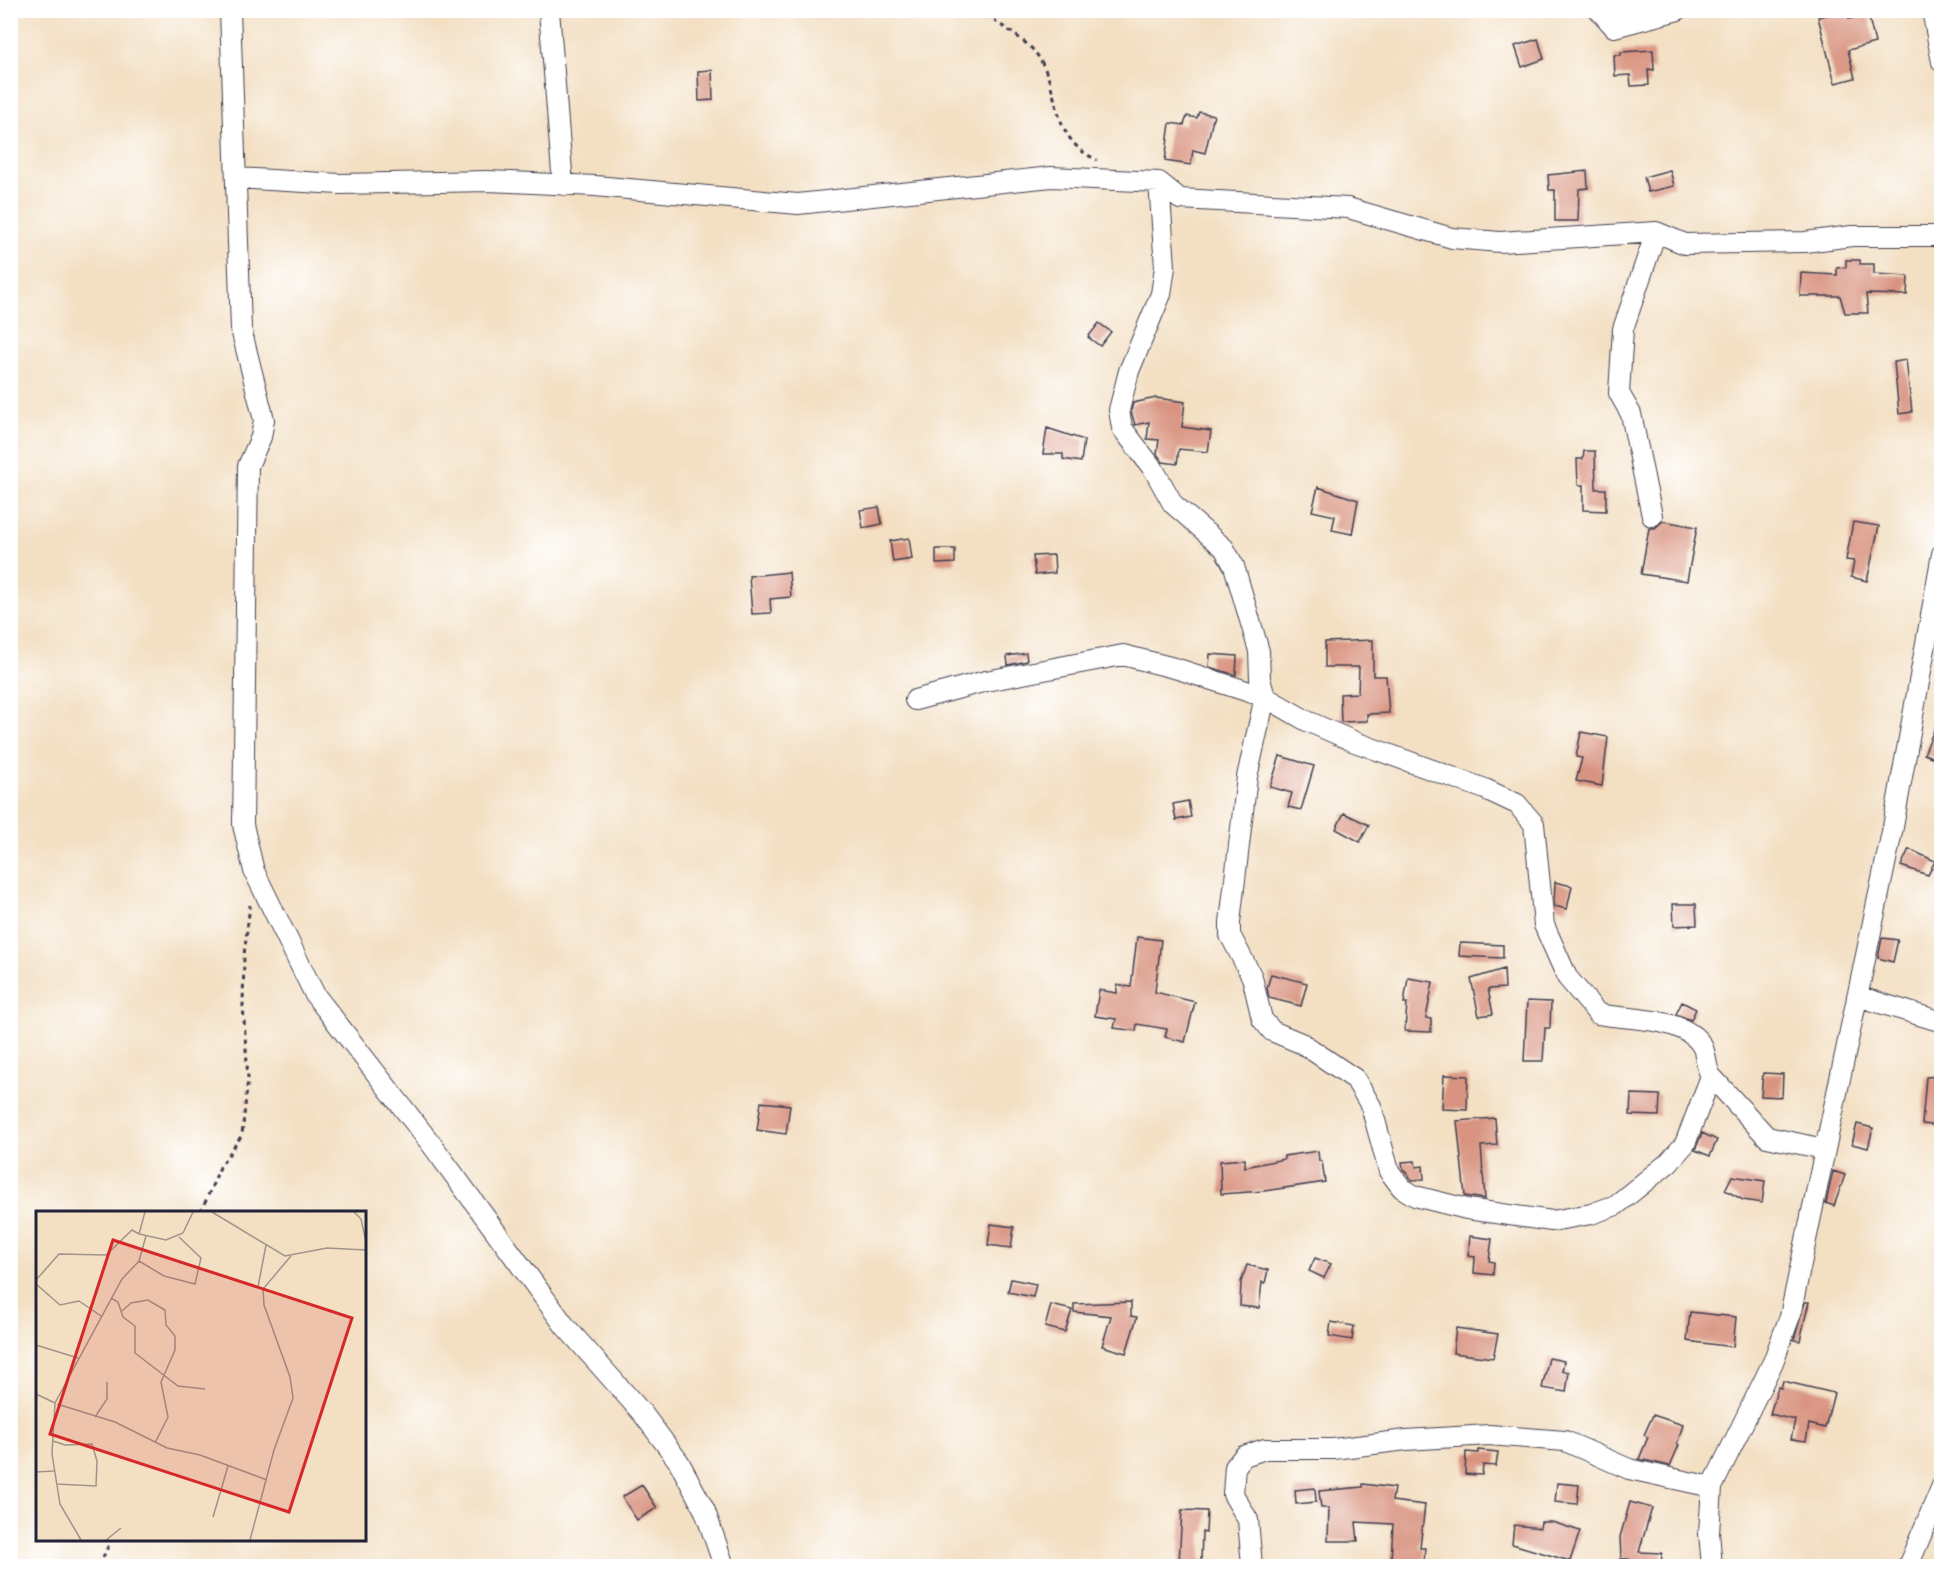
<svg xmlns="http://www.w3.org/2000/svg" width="1952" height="1577" viewBox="0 0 1952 1577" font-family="'Indie Flower',sans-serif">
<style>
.building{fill:#d99481}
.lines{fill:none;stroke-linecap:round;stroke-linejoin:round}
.minor-casing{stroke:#413e4f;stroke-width:22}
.path{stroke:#413e4f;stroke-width:3;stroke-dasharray:4.5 4.5;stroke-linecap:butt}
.minor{stroke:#fff;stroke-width:20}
.inset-road{fill:none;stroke:#9f938c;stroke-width:1.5}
.view{fill:#d62828;fill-opacity:0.15;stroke:#d62828;stroke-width:3}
.inset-edge{fill:none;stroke:#22223b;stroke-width:3}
</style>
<rect width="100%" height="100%" fill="#fff"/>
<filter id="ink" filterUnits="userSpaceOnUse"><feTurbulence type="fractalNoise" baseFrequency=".0167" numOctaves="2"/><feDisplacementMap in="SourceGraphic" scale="12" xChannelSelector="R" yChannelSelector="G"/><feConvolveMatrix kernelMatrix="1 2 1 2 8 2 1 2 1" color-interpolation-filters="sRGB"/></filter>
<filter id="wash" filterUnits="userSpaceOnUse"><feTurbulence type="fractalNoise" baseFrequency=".008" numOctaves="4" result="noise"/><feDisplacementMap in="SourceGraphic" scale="24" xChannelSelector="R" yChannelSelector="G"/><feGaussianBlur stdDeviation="1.35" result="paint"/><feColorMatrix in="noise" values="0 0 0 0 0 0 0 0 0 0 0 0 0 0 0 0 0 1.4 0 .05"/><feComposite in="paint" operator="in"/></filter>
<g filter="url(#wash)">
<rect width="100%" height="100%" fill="#f3dfc2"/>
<g id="blocks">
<path class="building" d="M 1847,10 L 1849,19 L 1868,14 L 1875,43 L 1848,50 L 1855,78 L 1835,83 L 1818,17 Z
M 1538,39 L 1544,59 L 1522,67 L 1515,46 Z
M 1653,50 L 1654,70 L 1648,69 L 1649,85 L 1631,86 L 1630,75 L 1615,76 L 1614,55 L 1621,55 L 1621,52 Z
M 712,70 L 713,100 L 699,101 L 698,71 Z
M 1199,112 L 1214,115 L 1205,153 L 1193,150 L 1191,165 L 1165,161 L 1170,123 L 1184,125 L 1187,116 L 1197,118 Z
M 1670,170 L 1674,186 L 1648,192 L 1644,177 Z
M 1587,171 L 1588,188 L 1579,189 L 1578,221 L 1555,221 L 1555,190 L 1549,190 L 1548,175 Z
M 1846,260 L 1860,260 L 1860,264 L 1874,264 L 1874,274 L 1908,276 L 1907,295 L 1866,294 L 1868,313 L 1845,313 L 1840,296 L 1800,296 L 1801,273 L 1837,275 L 1837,268 L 1846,267 Z
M 1099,323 L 1111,332 L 1100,346 L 1088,337 Z
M 1906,360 L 1912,412 L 1899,414 L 1894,362 Z
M 1156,398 L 1185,402 L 1182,427 L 1211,431 L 1208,452 L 1179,449 L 1177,464 L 1163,462 L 1157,454 L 1159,440 L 1147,439 L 1149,422 L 1135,425 L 1131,411 L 1133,403 Z
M 1047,428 L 1084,440 L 1081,462 L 1063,459 L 1063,454 L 1043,454 Z
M 1584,451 L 1595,451 L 1596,489 L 1606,489 L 1606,511 L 1583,510 L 1583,485 L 1578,485 L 1577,459 L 1583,459 Z
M 1318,487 L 1358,500 L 1352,534 L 1332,530 L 1335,516 L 1312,511 Z
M 879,507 L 882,524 L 863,528 L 860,510 Z
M 1663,521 L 1697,527 L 1687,581 L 1641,574 L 1649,528 L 1655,528 Z
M 1853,522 L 1879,526 L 1867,581 L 1851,577 L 1854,561 L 1846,560 Z
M 909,538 L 912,559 L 893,562 L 890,541 Z
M 936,549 L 955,549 L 955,563 L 936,564 Z
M 1054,555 L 1055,573 L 1035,575 L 1033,556 Z
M 789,572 L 791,597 L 770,599 L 771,613 L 752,614 L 749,576 Z
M 1373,640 L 1373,676 L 1386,676 L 1389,713 L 1367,714 L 1367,721 L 1341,722 L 1340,694 L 1358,693 L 1359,667 L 1325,667 L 1325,642 Z
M 1026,653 L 1027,661 L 1008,665 L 1007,656 Z
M 1210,654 L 1237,656 L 1236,675 L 1209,667 Z
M 1941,713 L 1941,761 L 1924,754 Z
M 1581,732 L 1608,737 L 1602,786 L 1576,781 L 1582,758 L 1576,757 Z
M 1280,756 L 1314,766 L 1301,810 L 1288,807 L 1292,793 L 1270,787 Z
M 1188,801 L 1191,817 L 1176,820 L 1173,804 Z
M 1344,813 L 1369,825 L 1360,842 L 1336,829 Z
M 1909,849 L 1935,861 L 1928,875 L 1901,866 Z
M 1555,882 L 1572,886 L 1567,909 L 1554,906 Z
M 1673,904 L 1696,904 L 1697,925 L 1674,926 Z
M 1137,937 L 1161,940 L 1155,992 L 1195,1002 L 1185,1042 L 1165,1037 L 1167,1029 L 1137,1024 L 1136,1031 L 1114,1028 L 1116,1019 L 1095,1016 L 1099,990 L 1117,993 L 1117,985 L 1131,987 Z
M 1882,938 L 1898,940 L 1893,962 L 1878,958 Z
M 1460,943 L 1503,945 L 1503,958 L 1459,956 Z
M 1504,969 L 1505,988 L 1488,989 L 1493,1014 L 1479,1016 L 1471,979 Z
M 1271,974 L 1307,983 L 1301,1006 L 1269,998 L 1267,988 Z
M 1408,978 L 1433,982 L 1426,1018 L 1431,1019 L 1431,1032 L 1405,1031 L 1407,1003 L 1404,1003 Z
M 1527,1001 L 1551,1002 L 1550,1028 L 1545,1028 L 1543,1061 L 1524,1061 Z
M 1682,1002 L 1696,1009 L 1691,1020 L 1676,1014 Z
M 1763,1073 L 1783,1074 L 1782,1097 L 1761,1096 Z
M 1444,1075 L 1468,1076 L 1467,1110 L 1442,1109 Z
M 1941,1076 L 1941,1126 L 1922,1124 L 1926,1077 Z
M 1631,1094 L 1660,1095 L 1659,1116 L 1630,1115 Z
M 761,1102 L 790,1105 L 786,1134 L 757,1130 Z
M 1495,1118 L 1497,1145 L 1481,1146 L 1485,1199 L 1465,1196 L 1457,1121 Z
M 1857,1124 L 1873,1128 L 1868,1148 L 1852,1144 Z
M 1702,1133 L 1717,1140 L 1710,1156 L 1695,1150 Z
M 1318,1151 L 1319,1161 L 1322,1161 L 1325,1182 L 1264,1191 L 1221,1194 L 1220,1161 L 1245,1159 L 1245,1167 L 1284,1159 L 1284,1156 Z
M 1415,1161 L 1416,1167 L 1423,1166 L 1424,1179 L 1412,1180 L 1403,1169 L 1402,1162 Z
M 1833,1171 L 1845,1175 L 1834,1206 L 1826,1203 Z
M 1732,1176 L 1765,1181 L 1762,1203 L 1743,1200 L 1725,1190 Z
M 991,1224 L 1014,1227 L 1011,1248 L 988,1245 Z
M 1470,1236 L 1492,1239 L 1489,1261 L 1494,1262 L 1493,1275 L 1474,1273 L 1475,1257 L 1468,1256 Z
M 1315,1258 L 1331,1264 L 1324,1278 L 1309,1271 Z
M 1247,1265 L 1268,1270 L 1265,1283 L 1262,1282 L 1259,1308 L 1240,1306 L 1241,1282 Z
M 1011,1279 L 1036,1284 L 1033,1297 L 1008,1292 Z
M 1131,1302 L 1131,1316 L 1137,1317 L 1126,1353 L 1102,1346 L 1111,1316 L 1074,1312 L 1074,1304 Z
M 1805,1302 L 1809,1302 L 1800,1341 L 1794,1340 Z
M 1051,1305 L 1072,1310 L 1065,1332 L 1045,1327 Z
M 1690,1312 L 1736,1317 L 1733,1347 L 1687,1341 Z
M 1331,1322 L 1354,1326 L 1352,1340 L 1329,1336 Z
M 1456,1328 L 1498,1334 L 1493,1358 L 1453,1353 Z
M 1549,1358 L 1564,1361 L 1562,1371 L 1569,1372 L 1566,1392 L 1542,1388 Z
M 1783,1381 L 1834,1393 L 1825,1428 L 1809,1424 L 1806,1441 L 1791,1439 L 1795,1420 L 1770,1414 L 1778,1387 L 1781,1388 Z
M 1653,1415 L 1683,1425 L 1677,1444 L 1679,1445 L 1670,1466 L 1639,1459 L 1648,1437 L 1644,1435 Z
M 1478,1450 L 1498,1452 L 1496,1466 L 1483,1465 L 1482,1475 L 1465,1474 L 1466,1452 L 1478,1453 Z
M 1557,1483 L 1579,1485 L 1577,1504 L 1555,1502 Z
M 1363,1484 L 1394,1488 L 1392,1501 L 1425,1505 L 1420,1548 L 1425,1548 L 1424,1562 L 1391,1562 L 1393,1524 L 1356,1522 L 1358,1541 L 1328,1541 L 1329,1508 L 1321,1508 L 1319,1491 L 1363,1487 Z
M 642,1485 L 657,1508 L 637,1520 L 622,1497 Z
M 1315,1488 L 1316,1502 L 1296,1504 L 1295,1490 Z
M 1630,1502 L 1652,1508 L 1639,1552 L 1662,1553 L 1661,1566 L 1629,1566 L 1629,1559 L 1621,1559 L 1620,1537 Z
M 1182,1510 L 1207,1511 L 1206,1533 L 1202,1532 L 1201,1563 L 1179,1563 Z
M 1541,1522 L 1552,1522 L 1580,1531 L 1570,1561 L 1512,1544 L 1514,1525 L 1540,1528 Z"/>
</g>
</g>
<g filter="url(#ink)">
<use href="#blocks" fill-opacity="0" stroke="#413e4f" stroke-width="1.5"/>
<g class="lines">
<g class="minor-casing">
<path id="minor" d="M 230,10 L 241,329 L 264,420 L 261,437 L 248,466 L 243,825 L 254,871 L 315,995 L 432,1145 L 565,1326 L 643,1414 L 679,1462 L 705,1511 L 724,1566
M 549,10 L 563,185
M 1599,10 L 1614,27 L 1678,10
M 1932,10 L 1942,62
M 236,178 L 340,184 L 488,181 L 595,186 L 798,204 L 1051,177 L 1159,182 L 1180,199 L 1348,208 L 1452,238 L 1500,242 L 1656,232 L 1685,244 L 1805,242 L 1852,236 L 1942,236
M 1159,182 L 1165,267 L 1161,294 L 1129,371 L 1119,410 L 1122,428 L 1154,470 L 1173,504 L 1224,548 L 1234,566 L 1259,651 L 1260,679 L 1265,697 L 1247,777 L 1230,922 L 1230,935 L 1252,977 L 1262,1019 L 1272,1031 L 1303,1044 L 1355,1079 L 1371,1106 L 1389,1171 L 1402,1188 L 1415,1196 L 1467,1209 L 1552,1221 L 1591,1214 L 1616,1205 L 1668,1163 L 1685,1144 L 1711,1076
M 1652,516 L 1631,414 L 1619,393 L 1623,329 L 1656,232
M 915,700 L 986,681 L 1123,655 L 1178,669 L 1265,697 L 1307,721 L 1355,742 L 1485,789 L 1517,804 L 1534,824 L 1544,925 L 1567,977 L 1598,1014 C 1626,1020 1685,1016 1702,1046 C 1707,1055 1705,1066 1711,1076 L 1767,1137 L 1824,1149
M 1857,996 L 1942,1022
M 1252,1566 L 1248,1520 L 1233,1494 L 1235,1467 L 1244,1456 L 1265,1449 L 1333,1449 L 1406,1440 L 1489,1435 L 1565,1441 L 1629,1469 L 1712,1487
M 1712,1566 L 1709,1533 L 1712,1487 L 1773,1362 L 1790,1316 L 1893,827 L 1942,554
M 1908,1566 L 1942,1486"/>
</g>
<path class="path" d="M 979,10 C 995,22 1023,38 1035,52 C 1063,89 1047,137 1097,160
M 201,1212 L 220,1167 L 242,1135 L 248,1078 L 243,1006 L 244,955 L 250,905
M 99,1566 L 111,1540"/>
<use href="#minor" class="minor"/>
</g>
</g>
<g transform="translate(36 1211)">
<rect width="330" height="330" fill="#f3dfc2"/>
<path class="inset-road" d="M 109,1 L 103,23 L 130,29 L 147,22 L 157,1M 176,1 L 249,45 L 291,37 L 330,39M 318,1 L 325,8 L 330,31M 103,50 L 128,65 L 159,73 L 165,47 L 143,26M 0,69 L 23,43 L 70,44 L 96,19 L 103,23M 0,73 L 24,94 L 43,90 L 65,105M 222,76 L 230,34M 75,87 L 82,91 L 87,106 L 99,115 L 99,142 L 142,175 L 169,178M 86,100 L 95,92 L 112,89 L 129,99 L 130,114 L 139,125 L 139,139 L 125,171 L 132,206 L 119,232M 0,134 L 42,147M 0,183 L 19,192M 21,193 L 79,211 L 131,237 L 164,244 L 231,269M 59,206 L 71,188 L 71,171M 17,230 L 29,234 L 56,233 L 61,250 L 60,275 L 20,273M 0,261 L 18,260M 177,306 L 192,255M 45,329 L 24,293 L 16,243 L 19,192 L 86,68 L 103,50 L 110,25M 70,329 L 85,317M 214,329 L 238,239 L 257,187 L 254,166 L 228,94 L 227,78 L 255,45"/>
<path class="view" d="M 77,29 L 316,107 L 253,301 L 14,223 Z"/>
<rect width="330" height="330" class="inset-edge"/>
</g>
<rect width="1952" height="1577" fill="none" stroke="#fff" stroke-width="36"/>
</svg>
